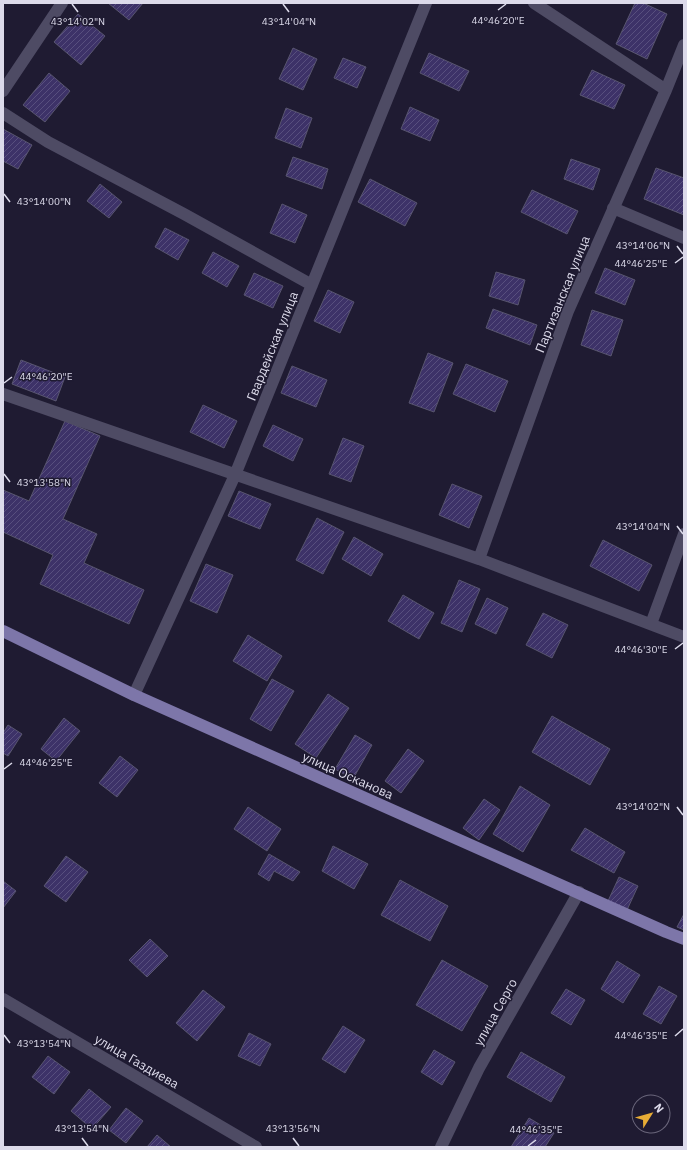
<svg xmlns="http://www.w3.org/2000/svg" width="687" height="1150" viewBox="0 0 687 1150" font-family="'IBM Plex Sans',sans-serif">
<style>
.building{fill:url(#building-hatch);stroke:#58556f}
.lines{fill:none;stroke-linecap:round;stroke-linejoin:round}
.minor{stroke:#4e4b64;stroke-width:12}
.major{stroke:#7d76a9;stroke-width:12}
.ticks{fill:none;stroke:#dcdaea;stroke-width:1.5}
.labels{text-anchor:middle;stroke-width:3;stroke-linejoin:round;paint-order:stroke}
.street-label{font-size:13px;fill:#dcdaea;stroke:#1f1b32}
.ticks-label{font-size:10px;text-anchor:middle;fill:#dcdaea;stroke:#1f1b32;stroke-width:3;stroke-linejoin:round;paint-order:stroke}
</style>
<defs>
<pattern id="building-hatch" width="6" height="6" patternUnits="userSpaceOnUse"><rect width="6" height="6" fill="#3d3268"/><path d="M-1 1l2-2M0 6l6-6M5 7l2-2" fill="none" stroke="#584f7e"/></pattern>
</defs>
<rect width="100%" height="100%" fill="#1f1b32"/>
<path class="building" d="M 108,3 L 143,3 L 129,20 Z
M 635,3 L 643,3 L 667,14 L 647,59 L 616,44 Z
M 78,14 L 105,36 L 81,65 L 54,42 Z
M 293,48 L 317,59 L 303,90 L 279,79 Z
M 429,53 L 469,71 L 459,91 L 420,73 Z
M 343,58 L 366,67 L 357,88 L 334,78 Z
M 592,70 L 625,85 L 614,109 L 580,95 Z
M 49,73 L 70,91 L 45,122 L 23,105 Z
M 410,107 L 439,120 L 430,141 L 401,129 Z
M 286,108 L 312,118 L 301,148 L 275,138 Z
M 3,129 L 32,145 L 18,169 L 3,161 Z
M 293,157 L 328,169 L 322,189 L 286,176 Z
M 571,159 L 600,169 L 593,190 L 564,179 Z
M 656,168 L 684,178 L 684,215 L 644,199 Z
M 370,179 L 417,203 L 405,226 L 358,202 Z
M 100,184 L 122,202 L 109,218 L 87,201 Z
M 532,190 L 578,211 L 567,234 L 521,212 Z
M 282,204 L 307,215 L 295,243 L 270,233 Z
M 165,228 L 189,240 L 178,260 L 155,247 Z
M 213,252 L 239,266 L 227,287 L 202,273 Z
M 605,268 L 635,280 L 625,305 L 595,293 Z
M 496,272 L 525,280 L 518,305 L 489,296 Z
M 254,273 L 283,286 L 273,308 L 244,295 Z
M 328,290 L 354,302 L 340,333 L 314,321 Z
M 493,309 L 537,325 L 530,345 L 486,328 Z
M 592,310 L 623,320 L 611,356 L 581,345 Z
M 428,353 L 453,363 L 434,412 L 409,403 Z
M 21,360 L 65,377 L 56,401 L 12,384 Z
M 466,364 L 508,381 L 495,412 L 453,394 Z
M 292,366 L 327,380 L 316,407 L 281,393 Z
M 203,405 L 237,421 L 224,448 L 190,432 Z
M 65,421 L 100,436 L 63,519 L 97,534 L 84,563 L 144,590 L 129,624 L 40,584 L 53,555 L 3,532 L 3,490 L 29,501 Z
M 273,425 L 303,439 L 293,461 L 263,446 Z
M 343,438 L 364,446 L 351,482 L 329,474 Z
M 452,484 L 482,496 L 469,528 L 439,515 Z
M 239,491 L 271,504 L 260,529 L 228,516 Z
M 317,518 L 344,532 L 323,574 L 296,560 Z
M 354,537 L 383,554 L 371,576 L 342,559 Z
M 603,540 L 652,565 L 639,591 L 590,566 Z
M 206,564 L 233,575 L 217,613 L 190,601 Z
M 459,580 L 480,589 L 462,632 L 441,623 Z
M 403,595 L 434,613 L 419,639 L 388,621 Z
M 487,598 L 508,608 L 496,634 L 475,624 Z
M 543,613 L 568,625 L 552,658 L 526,645 Z
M 248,635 L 282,656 L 267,681 L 233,661 Z
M 272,679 L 294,691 L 271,731 L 250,719 Z
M 328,694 L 349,708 L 316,758 L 295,744 Z
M 552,716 L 610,749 L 590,785 L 532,752 Z
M 64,718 L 80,731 L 56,761 L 41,749 Z
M 8,725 L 22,734 L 8,756 L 3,753 L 3,733 Z
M 355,735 L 372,745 L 353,779 L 335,769 Z
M 408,749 L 424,761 L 401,793 L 385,781 Z
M 120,756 L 138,770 L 117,797 L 99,783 Z
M 520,786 L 550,805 L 523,852 L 493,834 Z
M 484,799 L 500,810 L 479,840 L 463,828 Z
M 248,807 L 281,829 L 267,851 L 234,829 Z
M 585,828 L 625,852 L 614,873 L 571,850 Z
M 333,846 L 368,864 L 354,889 L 322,871 Z
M 269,854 L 300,872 L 293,881 L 274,871 L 269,881 L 258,874 Z
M 66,856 L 88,872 L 66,902 L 44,886 Z
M 619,877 L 638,886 L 627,910 L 608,901 Z
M 400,880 L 448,906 L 430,941 L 381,915 Z
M 3,881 L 16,891 L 3,908 Z
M 684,914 L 684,930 L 677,927 Z
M 150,939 L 168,956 L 147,977 L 129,960 Z
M 442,960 L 488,986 L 462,1031 L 416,1005 Z
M 617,961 L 640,975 L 623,1003 L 601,989 Z
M 659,986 L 677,996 L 661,1024 L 643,1014 Z
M 566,989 L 585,1000 L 571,1025 L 551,1013 Z
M 203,990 L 225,1007 L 197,1041 L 176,1023 Z
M 343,1026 L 365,1040 L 345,1073 L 322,1059 Z
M 249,1033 L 271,1044 L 260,1066 L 238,1056 Z
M 434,1050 L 455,1062 L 442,1085 L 421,1072 Z
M 521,1052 L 565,1077 L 551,1102 L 507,1077 Z
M 48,1056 L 70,1072 L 54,1094 L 32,1077 Z
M 89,1089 L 111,1107 L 92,1129 L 71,1111 Z
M 126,1108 L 143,1121 L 126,1143 L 109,1130 Z
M 529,1118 L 554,1133 L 545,1147 L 511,1147 Z
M 157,1135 L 171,1147 L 147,1147 Z"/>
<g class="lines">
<path class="minor" d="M 534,3 L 666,90
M 3,91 L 62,3
M 3,113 L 48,142 L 184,214 L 312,285
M 613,208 L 684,238
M 3,394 L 479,559 L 684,637
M 479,559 L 568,311 L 666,90 L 684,45
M 651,624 L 684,534
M 134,695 L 235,475 L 426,3
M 3,999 L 256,1147
M 441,1147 L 479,1068 L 579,892"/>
<path class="major" d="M 3,631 L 134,695 L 666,932 L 684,939"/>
</g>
<path class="ticks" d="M 72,4 L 78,12M 283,4 L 289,12M 498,10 L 506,4M 4,194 L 10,202M 677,246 L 683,254M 675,263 L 683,257M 4,383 L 12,377M 4,474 L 10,482M 677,526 L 683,534M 675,649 L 683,643M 4,769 L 12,763M 677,807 L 683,815M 4,1035 L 10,1043M 675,1036 L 683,1029M 82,1138 L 88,1146M 293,1138 L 299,1146M 528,1146 L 536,1140"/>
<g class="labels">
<g class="street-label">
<text transform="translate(562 294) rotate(-68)" y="5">Партизанская улица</text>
<text transform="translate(272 346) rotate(-68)" y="5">Гвардейская улица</text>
<text transform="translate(348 775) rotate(24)" y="5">улица Осканова</text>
<text transform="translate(495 1012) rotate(-61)" y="5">улица Серго</text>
<text transform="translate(137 1061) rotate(30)" y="5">улица Газдиева</text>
</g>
</g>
<g class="ticks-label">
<text x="498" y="24">44°46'20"E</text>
<text x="78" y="25">43°14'02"N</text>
<text x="289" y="25">43°14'04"N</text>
<text x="44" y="205">43°14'00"N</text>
<text x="643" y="249">43°14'06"N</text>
<text x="641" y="267">44°46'25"E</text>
<text x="46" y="380">44°46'20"E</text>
<text x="44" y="486">43°13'58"N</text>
<text x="643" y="530">43°14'04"N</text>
<text x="641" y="653">44°46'30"E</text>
<text x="46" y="766">44°46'25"E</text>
<text x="643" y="810">43°14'02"N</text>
<text x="641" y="1039">44°46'35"E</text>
<text x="44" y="1047">43°13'54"N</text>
<text x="82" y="1132">43°13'54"N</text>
<text x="293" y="1132">43°13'56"N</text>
<text x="536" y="1133">44°46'35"E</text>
</g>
<rect width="687" height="1150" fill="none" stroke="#dcdaea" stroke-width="8"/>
<g transform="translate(651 1114) rotate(53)"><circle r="19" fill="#1f1b32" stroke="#6b677c"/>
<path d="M0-3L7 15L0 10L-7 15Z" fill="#e7ac36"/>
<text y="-6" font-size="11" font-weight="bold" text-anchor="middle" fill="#dcdaea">N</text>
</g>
</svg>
